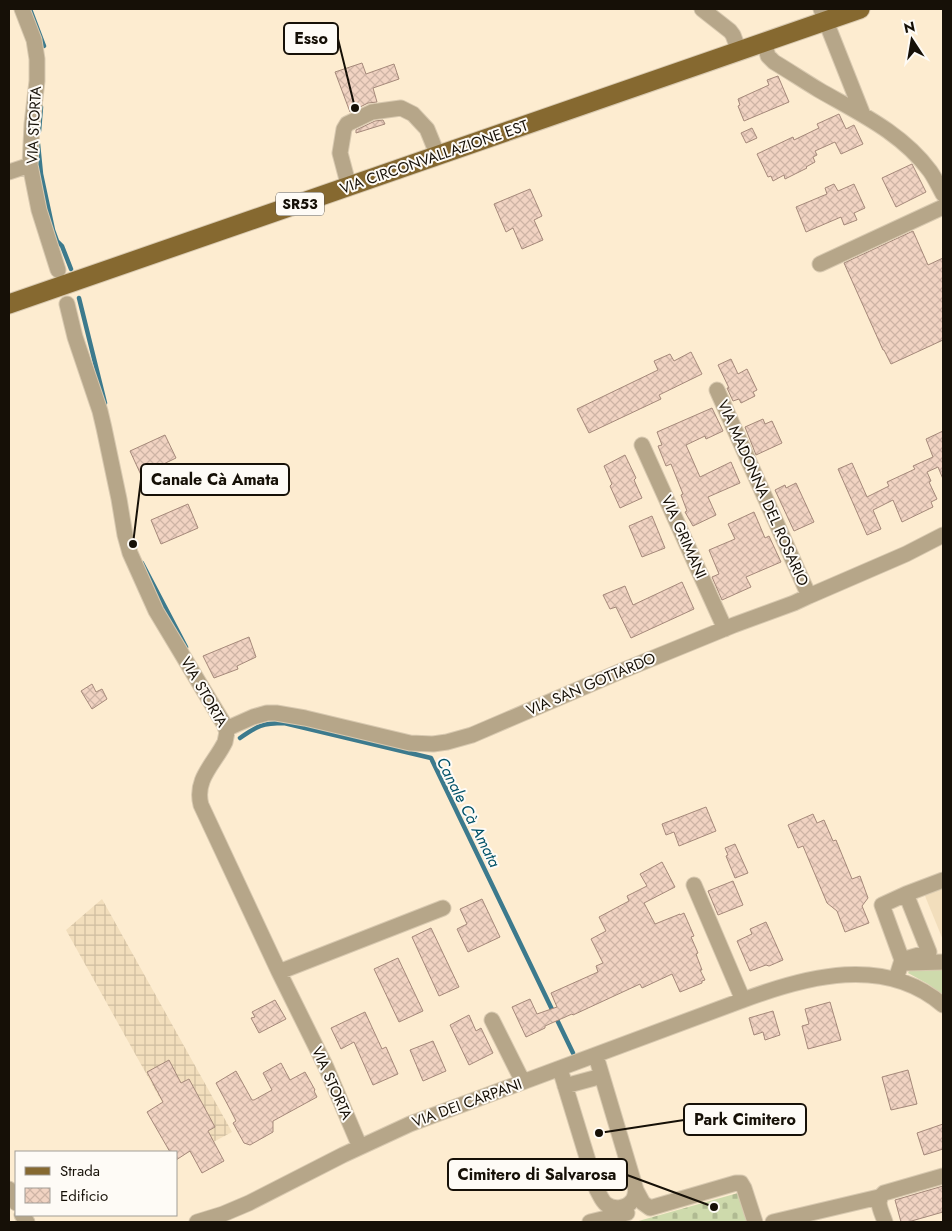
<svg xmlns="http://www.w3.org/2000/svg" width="952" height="1231" viewBox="0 0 952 1231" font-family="Jost,sans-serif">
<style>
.built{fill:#f2debc}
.industrial{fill:url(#industrial-grid)}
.grass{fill:#cedaac}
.cemetery{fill:url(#cemetery-stones)}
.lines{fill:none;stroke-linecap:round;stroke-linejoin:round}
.stream{stroke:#3c7a8d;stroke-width:4.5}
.building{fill:url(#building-cross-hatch);stroke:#a5897a}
.minor-casing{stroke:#d8c9b0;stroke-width:17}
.major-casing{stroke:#d8c9b0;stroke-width:21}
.minor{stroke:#b6a689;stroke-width:15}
.major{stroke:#866930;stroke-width:19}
.labels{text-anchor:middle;stroke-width:4;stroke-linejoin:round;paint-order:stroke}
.shield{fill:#fefbf6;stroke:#5c564f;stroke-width:1}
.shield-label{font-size:14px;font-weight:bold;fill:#161007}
.street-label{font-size:15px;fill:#161007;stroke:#fefbf6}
.water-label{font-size:16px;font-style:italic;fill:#005167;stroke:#fefbf6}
.leader{fill:none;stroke:#161007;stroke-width:2}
.callout-dot{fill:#161007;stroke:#fefbf6;stroke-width:2}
.callout{fill:#fefbf6;stroke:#161007;stroke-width:2}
.callout-label{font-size:16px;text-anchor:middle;font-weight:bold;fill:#161007}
</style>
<defs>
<pattern id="industrial-grid" width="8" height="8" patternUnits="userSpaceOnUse" patternTransform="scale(1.25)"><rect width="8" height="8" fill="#f2debc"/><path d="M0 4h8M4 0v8" fill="none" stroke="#cfbda0"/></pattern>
<pattern id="cemetery-stones" width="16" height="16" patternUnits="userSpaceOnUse" patternTransform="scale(1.25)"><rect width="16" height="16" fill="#cedaac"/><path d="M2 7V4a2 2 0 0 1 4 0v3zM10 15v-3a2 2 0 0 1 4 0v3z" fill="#b0ba92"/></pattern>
<pattern id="building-cross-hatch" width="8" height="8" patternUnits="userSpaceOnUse" patternTransform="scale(1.25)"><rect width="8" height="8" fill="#f1d3c2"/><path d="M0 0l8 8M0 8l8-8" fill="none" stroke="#ceb4a5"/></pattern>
</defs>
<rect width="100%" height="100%" fill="#fdecd0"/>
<path class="built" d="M 943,883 L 943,940 L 923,891 Z"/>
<path class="industrial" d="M 102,899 L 232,1132 L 191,1154 L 66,930 Z"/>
<path class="grass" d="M 943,967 L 943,995 L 928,984 L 908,973 L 910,970 Z"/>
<path class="cemetery" d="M 738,1193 L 747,1222 L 635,1222 Z"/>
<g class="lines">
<path class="stream" d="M 30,9 L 44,46
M 39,131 L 41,107
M 38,144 L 41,174 L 53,230 L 57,241 L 62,246 L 71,269
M 79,298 L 105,403
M 142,563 L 186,647
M 240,738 C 257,726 263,723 284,723 L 431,758 L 573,1053"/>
</g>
<path class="building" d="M 362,63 L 366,74 L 394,64 L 399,79 L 373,88 L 377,102 L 368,103 L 350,112 L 335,72 Z
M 778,76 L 789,102 L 744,121 L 738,106 L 740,105 L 738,99 L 769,85 L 767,80 Z
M 839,114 L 846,129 L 854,125 L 863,144 L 841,154 L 835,142 L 815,151 L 817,155 L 813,157 L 815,162 L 806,167 L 807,168 L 785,179 L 784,175 L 773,181 L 771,176 L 768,177 L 757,154 L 793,137 L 794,140 L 819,128 L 817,124 Z
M 383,120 L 385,124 L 356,133 L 356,130 L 375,121 Z
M 752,128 L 757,138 L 746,143 L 741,133 Z
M 912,164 L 926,192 L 896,207 L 882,178 Z
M 834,184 L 838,191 L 854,184 L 865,208 L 854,213 L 857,220 L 844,225 L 841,217 L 806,232 L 796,207 L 827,194 L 825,188 Z
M 530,189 L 542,216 L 534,220 L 543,240 L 522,249 L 513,228 L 506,232 L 494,204 Z
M 913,231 L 928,265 L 943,258 L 943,340 L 891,364 L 884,350 L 883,350 L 844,263 Z
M 691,352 L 702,374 L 659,395 L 661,399 L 589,433 L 577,409 L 658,370 L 654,361 L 670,354 L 674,361 Z
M 731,359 L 738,374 L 747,369 L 757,390 L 753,392 L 755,396 L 741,403 L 739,399 L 733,401 L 727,388 L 729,388 L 718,365 Z
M 712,408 L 723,431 L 706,439 L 705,436 L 686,445 L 700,477 L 731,462 L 740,483 L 708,497 L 716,515 L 693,526 L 685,512 L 687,511 L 681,495 L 683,494 L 671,464 L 666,466 L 658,446 L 662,445 L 657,432 Z
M 763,419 L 765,424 L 772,421 L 782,443 L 756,455 L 745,427 Z
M 943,431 L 943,479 L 938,467 L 927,472 L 931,481 L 929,482 L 937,499 L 931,502 L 933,507 L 902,522 L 893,500 L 873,510 L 881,529 L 867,535 L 838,469 L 852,463 L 867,497 L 889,486 L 887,482 L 915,469 L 913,466 L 933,457 L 926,439 Z
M 165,435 L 176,458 L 141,475 L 130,451 Z
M 625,455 L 636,478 L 634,480 L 642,498 L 620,508 L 610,486 L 612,484 L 604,466 Z
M 796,483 L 814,522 L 794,531 L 775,490 L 785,485 L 786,488 Z
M 188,504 L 198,528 L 161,544 L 151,520 Z
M 754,512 L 765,538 L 769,536 L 781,562 L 746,577 L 751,587 L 722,600 L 712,577 L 719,574 L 709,550 L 735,539 L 728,524 Z
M 652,516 L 665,548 L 642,557 L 629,526 Z
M 682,582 L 694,609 L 631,638 L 616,607 L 610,609 L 603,595 L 625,586 L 633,605 Z
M 249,637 L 256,657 L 237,666 L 238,669 L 214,678 L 203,656 Z
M 92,684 L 96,692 L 102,689 L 107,699 L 92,709 L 81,691 Z
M 706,807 L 716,831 L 679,846 L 674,832 L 666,835 L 662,824 Z
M 813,814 L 817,823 L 824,820 L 833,841 L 836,840 L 852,879 L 860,876 L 868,898 L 862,906 L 869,923 L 845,932 L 837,911 L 827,903 L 803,846 L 798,848 L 788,825 Z
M 735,844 L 748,873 L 735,878 L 726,856 L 728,855 L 725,848 Z
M 662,862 L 675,887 L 644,903 L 655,924 L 680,914 L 680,915 L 684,913 L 694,936 L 691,937 L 698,953 L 696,954 L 702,970 L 700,970 L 705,980 L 702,981 L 702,983 L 680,992 L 672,974 L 642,988 L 640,984 L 573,1015 L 572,1014 L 545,1026 L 545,1028 L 526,1037 L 512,1007 L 530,999 L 537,1014 L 557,1007 L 551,993 L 598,972 L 596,966 L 603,963 L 591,939 L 606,931 L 599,917 L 629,901 L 627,896 L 647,886 L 640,874 Z
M 733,881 L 743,905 L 718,915 L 708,891 Z
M 482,899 L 500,937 L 468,952 L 457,929 L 467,924 L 460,909 Z
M 766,922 L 783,960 L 769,966 L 766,965 L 750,971 L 737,941 L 752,934 L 750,929 Z
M 431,928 L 459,987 L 439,996 L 412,937 Z
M 398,958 L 423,1011 L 399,1022 L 374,969 Z
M 275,1000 L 286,1019 L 259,1033 L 251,1018 L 255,1017 L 252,1012 Z
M 830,1002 L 841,1040 L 808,1049 L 802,1026 L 809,1024 L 805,1009 Z
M 773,1011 L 780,1035 L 765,1040 L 763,1032 L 754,1035 L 749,1018 Z
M 365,1012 L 382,1049 L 386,1047 L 398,1074 L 373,1085 L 354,1042 L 341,1049 L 331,1028 Z
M 469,1015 L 476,1031 L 481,1028 L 493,1053 L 469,1065 L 450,1025 Z
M 433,1041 L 446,1071 L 423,1081 L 410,1050 Z
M 169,1060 L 181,1083 L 189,1079 L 215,1127 L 208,1131 L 224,1161 L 202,1173 L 190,1151 L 176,1160 L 176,1152 L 170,1152 L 147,1112 L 163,1102 L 147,1072 Z
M 281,1063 L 290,1080 L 305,1072 L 315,1090 L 314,1091 L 317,1097 L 273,1121 L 273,1132 L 250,1145 L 244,1143 L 233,1123 L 236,1121 L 231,1111 L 216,1083 L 236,1071 L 252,1100 L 254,1100 L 272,1090 L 263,1073 Z
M 908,1070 L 917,1104 L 891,1110 L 882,1077 Z
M 943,1124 L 943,1149 L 924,1155 L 917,1133 Z
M 943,1186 L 943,1212 L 908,1222 L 901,1222 L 895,1200 Z"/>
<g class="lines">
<g class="minor-casing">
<path id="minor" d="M 22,9 L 34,40 L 37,59 L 37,81 L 32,124 L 30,165 L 39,210 L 58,270
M 702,9 L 730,31 L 733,35 L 739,51
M 821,9 L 863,115
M 764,42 L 768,56 L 774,62 C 789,71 804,81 819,90 C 859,113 902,133 930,171 C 935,178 939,187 943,194
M 9,172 L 30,165
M 349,187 L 340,153 L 344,129 L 347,124 L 372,112 L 401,108 L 413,114 L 427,129 L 438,156
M 820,264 L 943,207
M 67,304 L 75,337 L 100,411 L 104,428 L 119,499 L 125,535 L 130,553 L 156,611 L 198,681 L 224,724 L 227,732 L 225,742 C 215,763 194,779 201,805 L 279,972 L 326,1067 L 360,1147
M 717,390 L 809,596
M 642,445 L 725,629
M 226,729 L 253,717 L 267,713 L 276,713 L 305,718 L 410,743 L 433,744 L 447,742 L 472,735 L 619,672 L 734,625 L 794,603 L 809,596 L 906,554 L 943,535
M 694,885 L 743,1000
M 906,894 L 943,880
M 908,963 L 943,962
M 279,972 L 443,908
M 896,979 L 902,960 L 882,905 L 906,894 L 929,952 L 902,960
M 492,1020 L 523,1082
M 560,1069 L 597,1190 C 600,1195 602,1201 606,1204 C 613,1210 626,1209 632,1201 C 635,1198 635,1194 636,1190 L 596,1056
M 565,1086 L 602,1076
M 9,1189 L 16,1203
M 636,1190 L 643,1203 L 650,1208 L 736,1183 L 741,1183 L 744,1188 L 755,1222
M 22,1215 L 27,1222
M 197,1222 L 223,1214 L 249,1203 L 343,1155 L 410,1124 L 743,1000 C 807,976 885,955 943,1005
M 590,1222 L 627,1213
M 773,1222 L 879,1197
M 885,1222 C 882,1212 874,1201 884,1193 L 943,1176"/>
</g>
<g class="major-casing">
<path id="major" d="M 9,304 L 860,9"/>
</g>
<use href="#minor" class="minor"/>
<use href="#major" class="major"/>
</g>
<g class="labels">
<rect class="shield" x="276" y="192.5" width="48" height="23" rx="4"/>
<g class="shield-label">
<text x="300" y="209">SR53</text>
</g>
<g class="street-label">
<text transform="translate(34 125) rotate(-87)" y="5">VIA STORTA</text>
<text transform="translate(434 157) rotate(-19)" y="5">VIA CIRCONVALLAZIONE EST</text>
<text transform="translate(763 493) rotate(66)" y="5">VIA MADONNA DEL ROSARIO</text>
<text transform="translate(684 537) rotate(66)" y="5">VIA GRIMANI</text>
<text transform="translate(591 684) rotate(-23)" y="5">VIA SAN GOTTARDO</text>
<text transform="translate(204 692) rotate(60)" y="5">VIA STORTA</text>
<text transform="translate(332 1083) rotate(66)" y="5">VIA STORTA</text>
<text transform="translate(467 1103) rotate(-20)" y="5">VIA DEI CARPANI</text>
</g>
<g class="water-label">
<text transform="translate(469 812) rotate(63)" y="6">Canale Cà Amata</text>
</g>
</g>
<path class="leader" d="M355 108L338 39M133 544L141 479M599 1133L684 1120M714 1207L627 1175"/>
<g class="callout-dot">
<circle cx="355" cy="108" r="5"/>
<circle cx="133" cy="544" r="5"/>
<circle cx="599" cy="1133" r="5"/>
<circle cx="714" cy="1207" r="5"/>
</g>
<g class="callout">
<rect x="284" y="23" width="54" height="31" rx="5"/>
<rect x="141" y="464" width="148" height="31" rx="5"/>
<rect x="684" y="1104" width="122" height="31" rx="5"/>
<rect x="448" y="1159" width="179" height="31" rx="5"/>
</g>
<g class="callout-label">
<text x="311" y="44">Esso</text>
<text x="215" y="485">Canale Cà Amata</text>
<text x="745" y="1125">Park Cimitero</text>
<text x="537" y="1180">Cimitero di Salvarosa</text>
</g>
<rect width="952" height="1231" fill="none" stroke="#161007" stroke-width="20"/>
<rect x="15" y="1151" width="162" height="65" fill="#fefbf6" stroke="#a19d96"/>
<rect x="25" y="1167" width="25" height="8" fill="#866930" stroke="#a19d96"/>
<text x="60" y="1176" font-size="15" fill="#161007">Strada</text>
<rect x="25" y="1188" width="25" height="15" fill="url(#building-cross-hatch)" stroke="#a19d96"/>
<text x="60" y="1201" font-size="15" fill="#161007">Edificio</text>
<g transform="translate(912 40) rotate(348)" stroke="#fefbf6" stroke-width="4" paint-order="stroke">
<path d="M0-4L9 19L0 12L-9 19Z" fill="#161007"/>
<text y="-8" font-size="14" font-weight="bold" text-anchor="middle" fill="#161007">N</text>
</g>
</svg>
